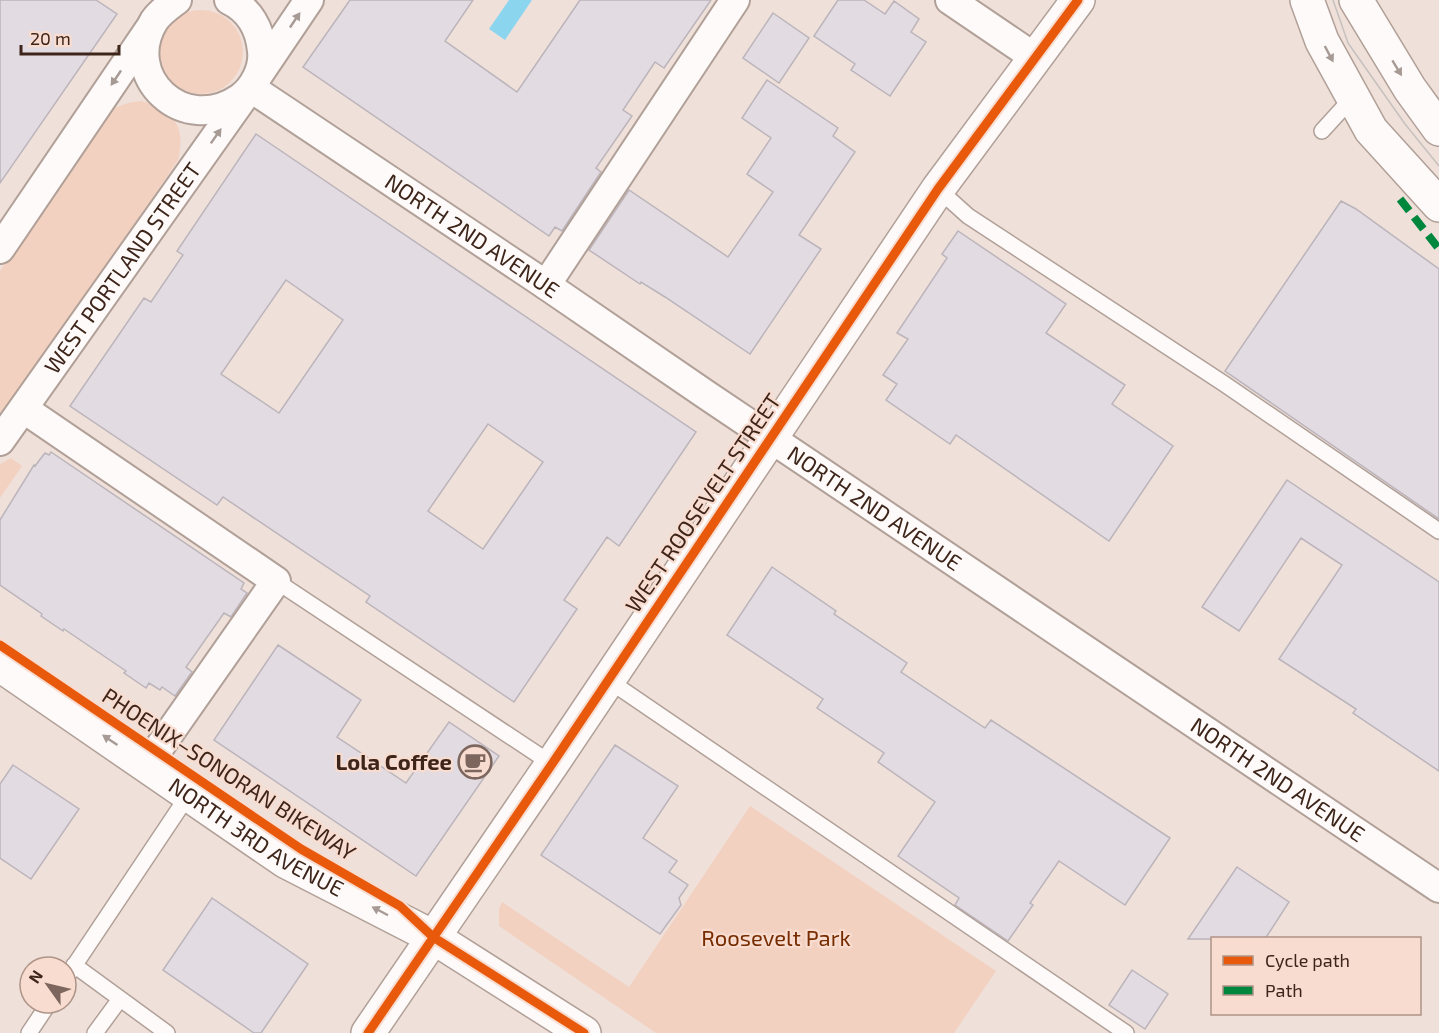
<svg xmlns="http://www.w3.org/2000/svg" width="1439" height="1033" viewBox="0 0 1439 1033" font-family="'Exo 2',sans-serif">
<style>
.green{fill:#f3d1c1}
.water{fill:#8cd5ef}
.building{fill:#e2dbe2;stroke:#bbb4bb;stroke-width:1.5;fill-rule:evenodd}
.lines{fill:none;stroke-linecap:round;stroke-linejoin:round}
.lane-casing{stroke:#b1a098;stroke-width:18}
.street-casing{stroke:#b1a098;stroke-width:32}
.secondary-casing{stroke:#b1a098;stroke-width:36}
.primary-casing{stroke:#b1a098;stroke-width:36}
.lane{stroke:#fdfaf9;stroke-width:15}
.street{stroke:#fdfaf9;stroke-width:28}
.secondary{stroke:#fdfaf9;stroke-width:33}
.primary{stroke:#fdfaf9;stroke-width:33}
.tram{stroke:#c6c1bf;stroke-width:1.5}
.quiet{stroke:#00873e;stroke-width:8;stroke-dasharray:15 8;stroke-linecap:butt}
.cycleway-casing{stroke:#f8dcd0;stroke-width:13}
.cycleway{stroke:#e8590c;stroke-width:9}
.oneway{fill:#a79a95}
.labels{text-anchor:middle;stroke-width:4.5;stroke-linejoin:round;paint-order:stroke}
.street-label{font-size:22px;fill:#3e251a;stroke:#f8dcd0}
.poi-label{font-size:22px;font-weight:bold;fill:#3e251a;stroke:#f8dcd0;text-anchor:end}
.park-label{font-size:22px;fill:#772c00;stroke:#f8dcd0}
</style>
<rect width="100%" height="100%" fill="#efe0d9"/>
<path class="green" d="M159 52a42 42 0 1 1 84 0a42 42 0 1 1-84 0Z
M 141,101 C 175,110 186,127 178,160 L 0,425 L 0,271 L 107,113 C 119,105 128,102 141,101 Z
M 11,458 L 22,466 L 0,498 L 0,464 Z
M 750,806 L 996,971 L 954,1033 L 656,1033 L 499,926 L 499,909 L 502,902 L 629,987 Z"/>
<path class="water" d="M 509,0 L 532,0 L 505,40 L 489,29 Z"/>
<path class="building" d="M 0,0 L 96,0 L 117,14 L 0,183 Z
M 350,0 L 473,0 L 445,41 L 517,92 L 580,0 L 711,0 L 664,68 L 655,62 L 623,110 L 632,116 L 596,168 L 601,172 L 562,231 L 555,227 L 549,236 L 303,67 Z
M 838,0 L 864,0 L 885,14 L 894,1 L 919,19 L 911,32 L 926,42 L 890,96 L 851,70 L 855,64 L 814,36 Z
M 773,13 L 809,38 L 779,83 L 743,58 Z
M 767,80 L 838,128 L 833,136 L 855,152 L 799,235 L 821,249 L 750,354 L 665,297 L 641,282 L 640,284 L 589,250 L 629,190 L 728,257 L 773,192 L 747,174 L 771,138 L 742,118 Z
M 256,134 L 696,432 L 619,546 L 607,537 L 564,600 L 577,609 L 514,702 L 366,602 L 370,596 L 223,497 L 217,505 L 70,406 L 144,298 L 151,302 L 183,255 L 177,251 ZM 286,280 L 343,320 L 279,413 L 221,374 ZM 488,424 L 543,462 L 483,549 L 428,511 Z
M 1341,201 L 1356,209 L 1439,269 L 1439,519 L 1225,371 Z
M 958,231 L 1066,304 L 1046,333 L 1125,385 L 1112,404 L 1173,446 L 1109,541 L 956,435 L 950,444 L 886,400 L 897,384 L 883,375 L 908,339 L 897,333 L 947,258 L 942,254 Z
M 51,452 L 244,583 L 241,589 L 247,593 L 231,617 L 224,613 L 186,667 L 192,672 L 175,696 L 162,687 L 160,690 L 149,683 L 146,688 L 124,673 L 126,671 L 64,629 L 63,631 L 41,616 L 42,614 L 0,585 L 0,520 L 34,465 L 35,466 L 45,453 L 49,455 Z
M 1287,480 L 1439,582 L 1439,771 L 1353,713 L 1356,709 L 1279,659 L 1342,565 L 1301,538 L 1239,631 L 1202,607 Z
M 772,567 L 836,611 L 834,614 L 907,663 L 901,672 L 985,728 L 991,720 L 1170,838 L 1125,905 L 1059,861 L 1030,903 L 1033,905 L 1008,941 L 955,905 L 959,898 L 898,856 L 935,802 L 878,762 L 884,753 L 817,708 L 823,699 L 727,635 Z
M 278,645 L 361,700 L 337,737 L 406,783 L 449,722 L 499,756 L 416,876 L 214,740 Z
M 615,745 L 678,786 L 643,838 L 677,861 L 669,872 L 688,885 L 679,898 L 681,905 L 660,934 L 541,855 Z
M 13,765 L 79,809 L 31,879 L 0,858 L 0,784 Z
M 1237,867 L 1289,902 L 1265,939 L 1188,939 Z
M 212,898 L 308,964 L 261,1033 L 254,1033 L 163,970 Z
M 1132,970 L 1168,994 L 1145,1029 L 1109,1005 Z"/>
<g class="lines">
<g class="lane-casing">
<path id="lane" d="M 1322,131 L 1353,97
M 938,189 L 968,216 L 1223,383 L 1439,531
M 276,581 L 552,764
M 608,680 L 1126,1033
M 74,965 L 167,1033
M 66,978 L 189,794
M 29,1033 L 49,1003
M 95,1033 L 120,999"/>
</g>
<g class="street-casing">
<g id="street">
<path d="M 177,0 C 169,6 160,12 154,21 C 120,76 183,137 240,98 C 254,88 264,68 262,51 C 260,29 250,10 229,0"/>
<path d="M 950,0 L 1034,57"/>
<path d="M 259,74 L 309,0"/>
<path id="s1" d="M 251,88 L 546,285 L 705,394 L 1439,888"/>
<path d="M 0,249 L 148,31"/>
<path d="M 546,285 L 735,0"/>
<path d="M 24,409 L 276,581 L 147,765"/>
<path id="s2" d="M 0,441 L 245,95"/>
</g>
</g>
<g class="secondary-casing">
<g id="secondary">
<path id="s3" d="M 0,665 L 285,861 L 433,937 L 584,1033"/>
<path d="M 368,1033 L 552,764 L 938,189 L 1078,0"/>
</g>
</g>
<g class="primary-casing">
<path id="primary" d="M 1307,0 L 1322,41 L 1371,130 L 1439,205
M 1356,0 L 1410,89 L 1439,129"/>
</g>
<use href="#lane" class="lane"/>
<use href="#street" class="street"/>
<use href="#secondary" class="secondary"/>
<use href="#primary" class="primary"/>
<path class="tram" d="M 1333,0 L 1348,43 L 1405,124 L 1439,166"/>
<path class="quiet" d="M 1400,199 L 1439,249"/>
<g class="cycleway-casing">
<path id="cycleway" d="M 0,645 L 301,849 L 400,906 L 433,937 L 584,1033
M 368,1033 L 552,764 L 938,189 L 1078,0"/>
</g>
<use href="#cycleway" class="cycleway"/>
</g>
<defs><path id="oneway-solid" d="M-6-.8H1V-3.2L6.5 0L1 3.2V.8H-6Z" transform="scale(1.5)"/></defs>
<g class="oneway">
<use href="#oneway-solid" transform="translate(295 20) rotate(-56)"/>
<use href="#oneway-solid" transform="translate(1329 54) rotate(62)"/>
<use href="#oneway-solid" transform="translate(1397 68) rotate(59)"/>
<use href="#oneway-solid" transform="translate(116 78) rotate(124)"/>
<use href="#oneway-solid" transform="translate(216 136) rotate(-55)"/>
<use href="#oneway-solid" transform="translate(110 740) rotate(-146)"/>
<use href="#oneway-solid" transform="translate(380 911) rotate(-152)"/>
</g>
<defs>
<g id="cafe-ring" transform="scale(1.725)"><circle r="9.5" fill="#f8dcd0" stroke="#7c665d" stroke-width="1.5"/><path d="M-5.5-4.5H6V0H3Q3 3.5 0 3.5H-2.5Q-5.5 3.5-5.5 0ZM3-3.2v2h1.7v-2ZM-6 4.5H4V6H-6Z" fill="#7c665d"/></g>
</defs>
<g fill-rule="evenodd">
<use href="#cafe-ring" x="475" y="762"/>
</g>
<g class="labels">
<g class="street-label">
<text dy="8" stroke="none"><textPath href="#s1" startOffset="266">NORTH 2ND AVENUE</textPath></text>
<text dy="8" stroke="none"><textPath href="#s2" startOffset="212">WEST PORTLAND STREET</textPath></text>
<text transform="translate(703 503) rotate(-56)" y="8">WEST ROOSEVELT STREET</text>
<text dy="8" stroke="none"><textPath href="#s1" startOffset="752">NORTH 2ND AVENUE</textPath></text>
<text transform="translate(229 774) rotate(33)" y="8">PHOENIX–SONORAN BIKEWAY</text>
<text dy="8" stroke="none"><textPath href="#s1" startOffset="1238">NORTH 2ND AVENUE</textPath></text>
<text dy="8" stroke="none"><textPath href="#s3" startOffset="309">NORTH 3RD AVENUE</textPath></text>
</g>
<g class="poi-label">
<text x="452" y="770">Lola Coffee</text>
</g>
<g class="park-label">
<text x="776" y="946">Roosevelt Park</text>
</g>
</g>
<rect x="1211" y="937" width="210" height="78" fill="#f8dcd0" stroke="#ae9387" stroke-width="1.5"/>
<rect x="1223" y="956" width="30" height="9" fill="#e8590c" stroke="#ae9387" stroke-width="1.5"/>
<text x="1265" y="967" font-size="18" fill="#3e251a">Cycle path</text>
<rect x="1223" y="986" width="30" height="9" fill="#00873e" stroke="#ae9387" stroke-width="1.5"/>
<text x="1265" y="997" font-size="18" fill="#3e251a">Path</text>
<g transform="translate(48 985) rotate(304)"><circle r="28" fill="#f8dcd0" stroke="#ae9387" stroke-width="1.5"/>
<path d="M0-4.5L10 22L0 15L-10 22Z" fill="#7c665d"/>
<text y="-9" font-size="16" font-weight="bold" text-anchor="middle" fill="#3e251a">N</text>
</g>
<path d="M21 45v9h98v-9" fill="none" stroke="#3e251a" stroke-width="3"/>
<text x="30" y="45" font-size="18" fill="#3e251a" stroke="#f8dcd0" stroke-width="4.5" paint-order="stroke">20 m</text>
</svg>
